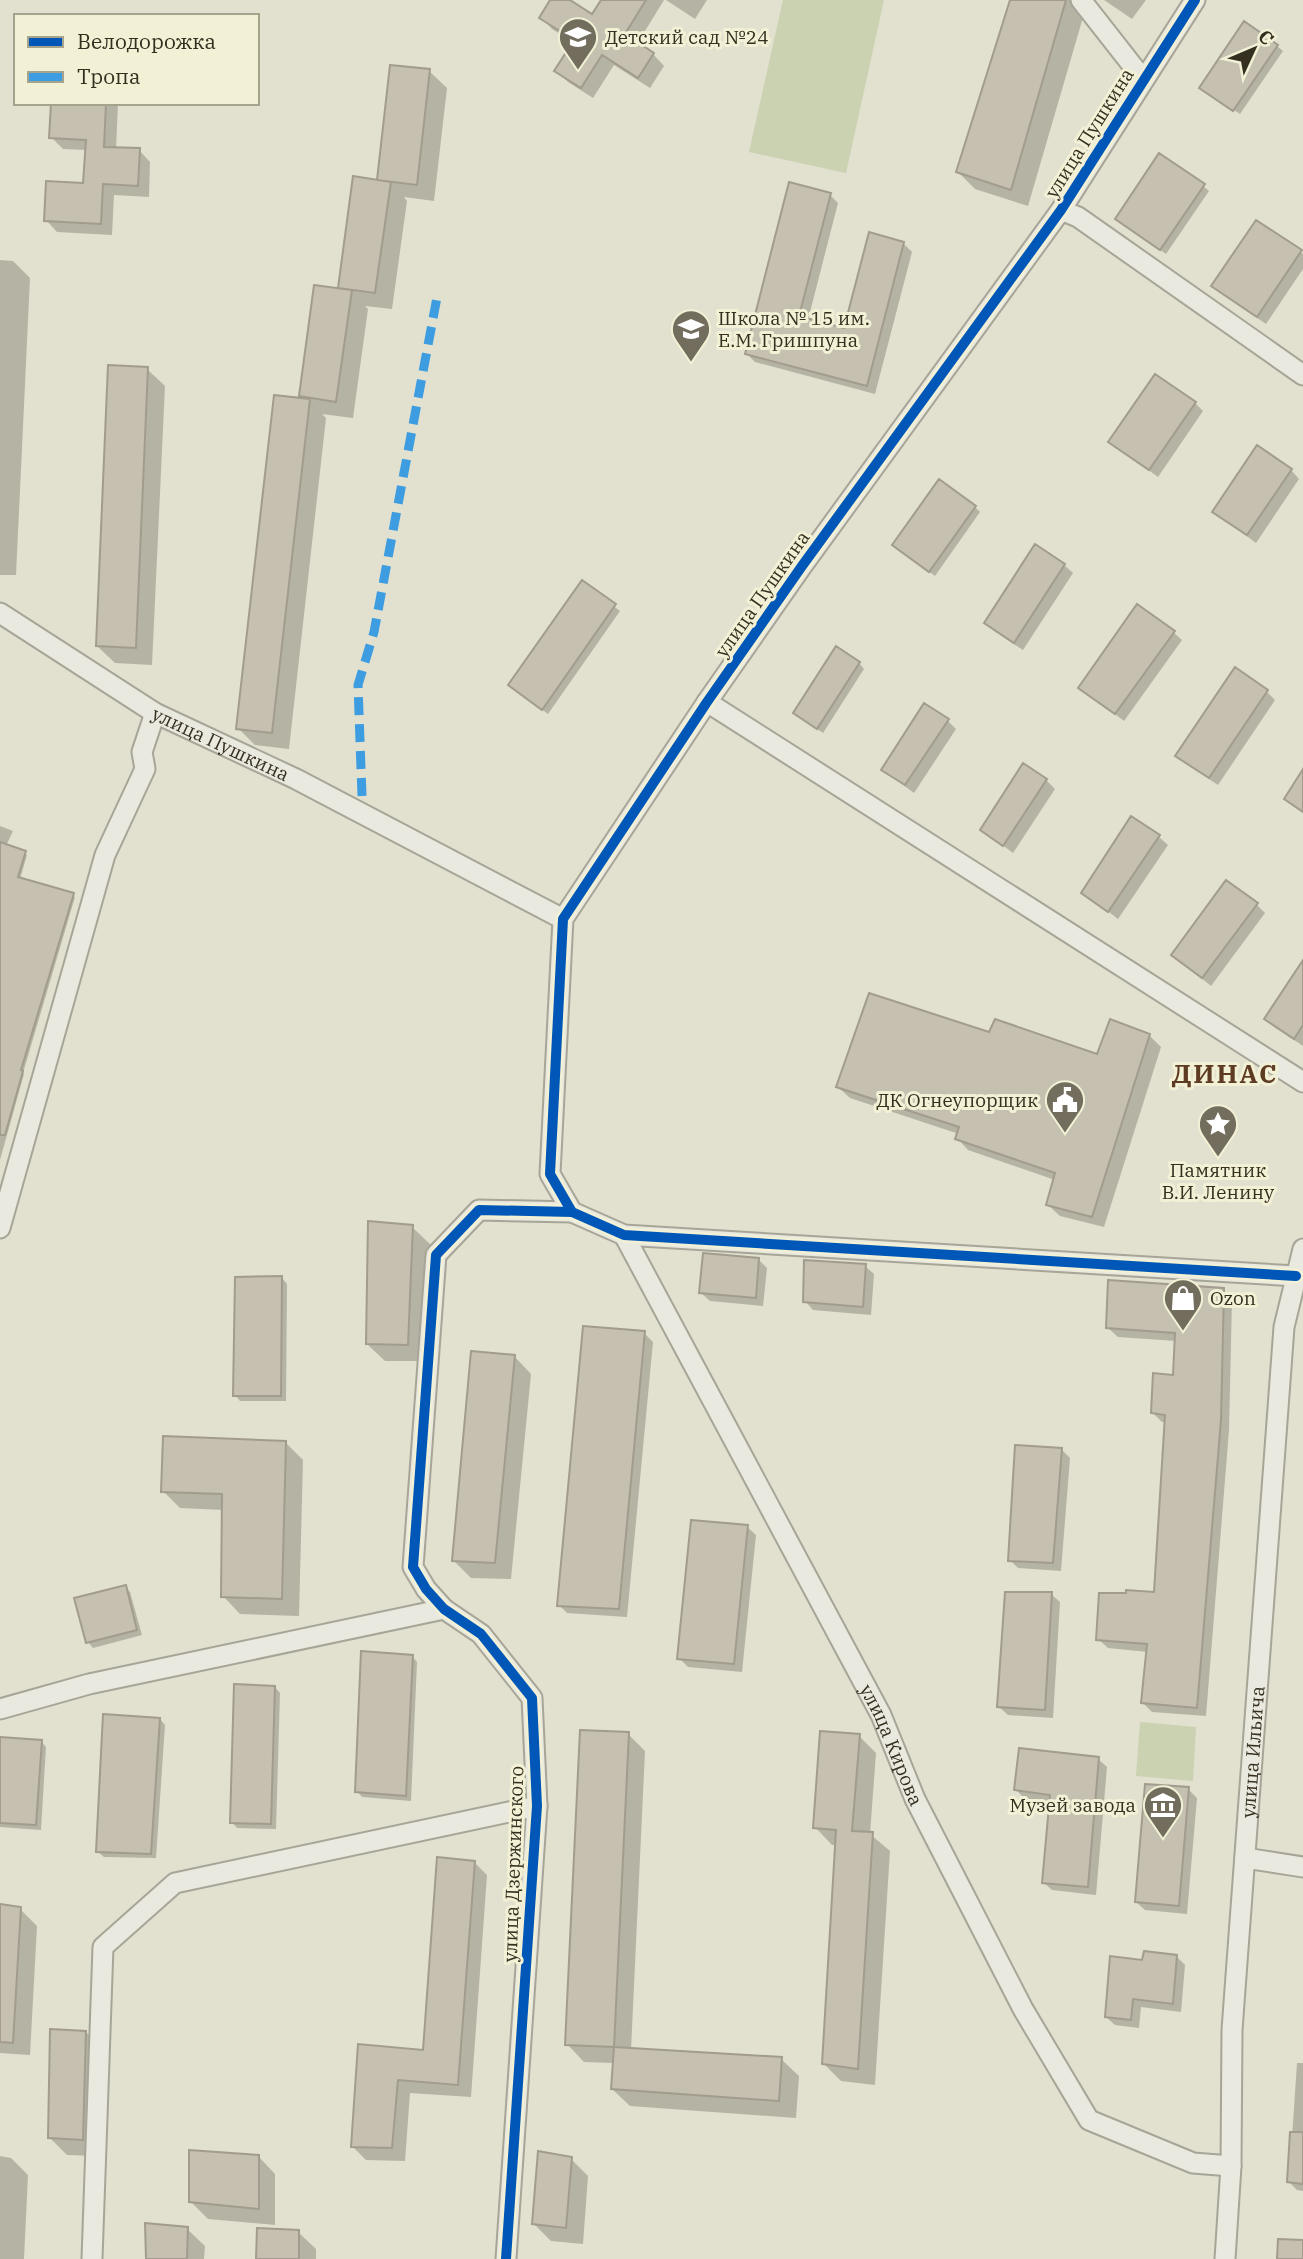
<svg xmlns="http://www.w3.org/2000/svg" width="1303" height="2259" viewBox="0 0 1303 2259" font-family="'IBM Plex Serif',serif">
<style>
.green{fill:#cbd2b2}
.shadow{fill:#0003}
.building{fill:#c5c0af;stroke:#a29c8e;stroke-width:2}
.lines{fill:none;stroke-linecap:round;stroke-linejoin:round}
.minor-casing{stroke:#a7a597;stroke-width:23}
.minor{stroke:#eae9df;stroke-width:19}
.quiet{stroke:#3e9de0;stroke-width:9;stroke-dasharray:18 9;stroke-linecap:butt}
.cycleway-casing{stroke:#f2f0d5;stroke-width:15}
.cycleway{stroke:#0057b8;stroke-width:10}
.labels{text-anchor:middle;stroke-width:6;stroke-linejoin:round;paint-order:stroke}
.poi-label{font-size:19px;fill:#352f20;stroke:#f2f0d5;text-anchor:start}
.street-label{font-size:19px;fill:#352f20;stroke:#f2f0d5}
.district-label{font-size:26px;font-weight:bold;letter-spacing:2px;fill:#5e3c23;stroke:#f2f0d5}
</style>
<rect width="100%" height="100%" fill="#e2e0ce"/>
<path class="green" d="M 783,0 L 884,0 L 846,173 L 749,152 Z
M 1140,1722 L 1196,1727 L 1193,1781 L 1136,1776 Z"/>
<path class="shadow" d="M 552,0 L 566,0 L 592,17 L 603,0 L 664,0 L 637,44 L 653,54 L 664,66 L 650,88 L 614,65 L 593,98 L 568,82 L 557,71 L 574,43 L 552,29 L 541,17 Z
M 666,0 L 707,0 L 695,19 Z
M 1012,0 L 1070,0 L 1084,14 L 1028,206 L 975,189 L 958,172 Z
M 1104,0 L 1146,0 L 1132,19 Z
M 1277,46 L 1283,51 L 1240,114 L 1204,90 Z
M 429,71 L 447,88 L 434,201 L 404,197 L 407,201 L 392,309 L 365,306 L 368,309 L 353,418 L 322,414 L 326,418 L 289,749 L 255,745 L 238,728 L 305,400 L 301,396 L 343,291 L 340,287 Z
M 53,103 L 118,103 L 116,149 L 139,150 L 150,162 L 149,197 L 114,195 L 112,235 L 57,232 L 46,220 L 85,185 L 87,150 L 63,149 L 51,137 Z
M 1203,186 L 1209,191 L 1166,254 L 1117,219 Z
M 830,195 L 838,203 L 808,320 L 846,330 L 903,243 L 912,252 L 875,394 L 755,362 L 747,354 Z
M 1301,252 L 1303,254 L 1303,269 L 1266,324 L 1222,294 L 1214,286 Z
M 0,260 L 13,261 L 30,278 L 16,575 L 0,575 Z
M 147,369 L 165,386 L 152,665 L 115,663 L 97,646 Z
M 1195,403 L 1203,411 L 1158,477 L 1110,442 Z
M 1291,470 L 1299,479 L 1256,543 L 1214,512 Z
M 975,507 L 980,512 L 935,576 L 900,550 Z
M 1064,565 L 1073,573 L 1023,650 L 994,631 L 986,623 Z
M 582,582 L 620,611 L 548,714 L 510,685 Z
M 1173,632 L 1182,640 L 1124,721 L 1080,687 Z
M 859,663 L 864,669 L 823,733 L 795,713 Z
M 1267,692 L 1275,700 L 1218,785 L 1186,764 L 1178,756 Z
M 947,720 L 956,729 L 914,793 L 883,770 Z
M 1046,780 L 1055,789 L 1013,853 L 982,830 Z
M 1131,819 L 1159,837 L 1168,845 L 1118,919 L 1084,893 Z
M 0,826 L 13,831 L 6,846 L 27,855 L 20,879 L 75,897 L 23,1073 L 24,1074 L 0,1160 Z
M 1256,904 L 1265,913 L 1211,986 L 1173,955 Z
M 1303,963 L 1303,1046 L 1275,1027 L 1267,1019 Z
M 990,1034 L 1098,1057 L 1149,1035 L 1161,1047 L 1104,1227 L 1060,1216 L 1048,1205 L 1055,1180 L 968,1150 L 957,1138 L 959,1134 L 850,1098 L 838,1087 Z
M 412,1227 L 430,1244 L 425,1361 L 385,1361 L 367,1344 Z
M 758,1259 L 767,1268 L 763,1306 L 710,1301 L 701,1293 Z
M 865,1266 L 874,1274 L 871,1315 L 813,1310 L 805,1301 Z
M 282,1278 L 287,1284 L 286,1401 L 240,1401 L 235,1395 Z
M 1223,1290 L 1232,1300 L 1229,1430 L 1206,1716 L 1152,1712 L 1143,1703 L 1148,1652 L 1108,1648 L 1098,1639 L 1155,1593 L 1167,1422 L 1162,1422 L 1153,1413 L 1175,1377 L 1176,1341 L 1118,1337 L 1108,1328 Z
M 644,1333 L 653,1342 L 627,1617 L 567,1613 L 559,1605 Z
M 514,1356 L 531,1374 L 511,1579 L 471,1578 L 454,1561 Z
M 286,1443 L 303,1460 L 299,1616 L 240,1614 L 223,1596 L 224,1510 L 180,1508 L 163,1491 Z
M 1062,1450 L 1070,1458 L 1061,1571 L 1018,1568 L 1010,1560 Z
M 747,1527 L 756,1535 L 742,1672 L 688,1667 L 679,1658 Z
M 125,1587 L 130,1592 L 142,1635 L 93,1648 L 88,1642 Z
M 1051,1594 L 1060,1602 L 1053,1718 L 1008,1715 L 999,1707 Z
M 412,1656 L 417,1662 L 411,1801 L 362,1797 L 357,1791 Z
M 275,1687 L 280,1693 L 276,1829 L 237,1828 L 232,1822 Z
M 160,1719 L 165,1725 L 156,1858 L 104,1857 L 98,1852 Z
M 628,1734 L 645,1751 L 631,2050 L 781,2059 L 799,2076 L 796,2118 L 630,2106 L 612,2089 L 614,2063 L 584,2062 L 567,2044 Z
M 859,1736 L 876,1753 L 870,1834 L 890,1851 L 875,2085 L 841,2081 L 824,2064 L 836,1845 L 832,1845 L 815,1827 Z
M 0,1739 L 41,1741 L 46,1747 L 41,1830 L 0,1827 Z
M 1098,1759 L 1107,1767 L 1096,1895 L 1052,1890 L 1043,1882 L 1051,1802 L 1024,1798 L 1016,1790 Z
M 1188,1789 L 1197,1798 L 1187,1914 L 1145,1910 L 1136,1902 Z
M 474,1862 L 487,1875 L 471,2097 L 410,2093 L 405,2161 L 366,2160 L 353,2147 L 360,2046 L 424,2052 Z
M 0,1906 L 20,1909 L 37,1926 L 30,2055 L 0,2053 Z
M 1176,1956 L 1185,1965 L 1181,2012 L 1141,2007 L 1139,2028 L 1115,2025 L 1106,2017 L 1144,1962 Z
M 86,2032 L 103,2050 L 100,2156 L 67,2155 L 50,2138 Z
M 1297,2063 L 1303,2063 L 1303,2191 L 1297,2190 L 1289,2182 Z
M 0,2156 L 11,2158 L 28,2175 L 24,2259 L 0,2259 Z
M 258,2156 L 275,2174 L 275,2225 L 208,2219 L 191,2202 Z
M 571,2159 L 588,2176 L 583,2244 L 551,2241 L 534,2224 Z
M 187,2229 L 205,2246 L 204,2259 L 148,2259 Z
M 298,2232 L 316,2249 L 316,2259 L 258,2259 Z"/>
<path class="building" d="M 550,0 L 570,0 L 592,14 L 601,0 L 646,0 L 625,34 L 654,53 L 638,78 L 602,55 L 581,88 L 554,71 L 574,40 L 539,18 Z
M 1010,0 L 1066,0 L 1011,190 L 956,172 Z
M 1244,21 L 1278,45 L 1233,111 L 1199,88 Z
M 390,65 L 430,69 L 417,185 L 377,180 Z
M 51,103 L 106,103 L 104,147 L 140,148 L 138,186 L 103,184 L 101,224 L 44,221 L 46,181 L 83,183 L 86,140 L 49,138 Z
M 1159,153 L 1205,184 L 1160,250 L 1115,219 Z
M 353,176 L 391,182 L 375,293 L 338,288 Z
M 789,182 L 831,193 L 799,316 L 844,328 L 869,232 L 904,242 L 867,386 L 745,354 Z
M 1256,220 L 1302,250 L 1257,317 L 1211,286 Z
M 314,285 L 352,290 L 336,402 L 299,396 Z
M 108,365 L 148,367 L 136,648 L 96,646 Z
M 1155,374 L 1196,402 L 1149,470 L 1108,442 Z
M 274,395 L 310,399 L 272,733 L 236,729 Z
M 1257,445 L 1292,469 L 1247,535 L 1212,512 Z
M 939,479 L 976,506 L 929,572 L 892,545 Z
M 1035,544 L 1065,564 L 1014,643 L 984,623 Z
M 582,580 L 616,604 L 542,710 L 508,685 Z
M 1137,604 L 1175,631 L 1115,714 L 1078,688 Z
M 836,646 L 860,662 L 817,729 L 793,713 Z
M 1235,667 L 1268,690 L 1209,778 L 1175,756 Z
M 924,703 L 949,719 L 905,785 L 881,770 Z
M 1023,763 L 1047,779 L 1003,846 L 980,830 Z
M 1303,769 L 1303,812 L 1284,799 Z
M 1131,816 L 1160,835 L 1108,912 L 1081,893 Z
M 0,842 L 26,851 L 18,877 L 74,893 L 21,1070 L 23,1071 L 5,1135 L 0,1135 Z
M 1226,880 L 1258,903 L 1202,978 L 1171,955 Z
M 1303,960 L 1303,1025 L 1294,1039 L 1264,1019 Z
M 869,993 L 989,1032 L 995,1019 L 1097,1054 L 1110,1019 L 1150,1034 L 1092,1217 L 1046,1205 L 1055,1173 L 955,1139 L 959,1127 L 836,1087 Z
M 368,1221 L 413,1225 L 408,1345 L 366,1344 Z
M 703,1253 L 759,1258 L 756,1298 L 699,1293 Z
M 804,1260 L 866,1264 L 863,1307 L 803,1302 Z
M 282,1276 L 281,1396 L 233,1396 L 235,1277 Z
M 1108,1280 L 1224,1288 L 1221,1420 L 1197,1708 L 1141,1703 L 1147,1644 L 1096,1640 L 1099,1593 L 1126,1593 L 1126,1590 L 1154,1592 L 1165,1415 L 1151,1413 L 1153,1373 L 1173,1375 L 1175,1333 L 1106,1328 Z
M 583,1326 L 645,1331 L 619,1609 L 557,1606 Z
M 471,1351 L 515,1355 L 495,1563 L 452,1561 Z
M 163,1436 L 286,1441 L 282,1599 L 221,1597 L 222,1494 L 161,1492 Z
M 1015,1445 L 1062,1448 L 1053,1563 L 1008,1561 Z
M 691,1520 L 748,1525 L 734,1664 L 677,1659 Z
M 126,1585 L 137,1630 L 86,1643 L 74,1598 Z
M 1005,1592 L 1052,1592 L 1045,1710 L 997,1707 Z
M 361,1651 L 413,1655 L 406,1796 L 355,1792 Z
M 234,1684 L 275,1686 L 271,1824 L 230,1823 Z
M 103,1714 L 160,1718 L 151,1854 L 96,1852 Z
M 580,1730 L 629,1732 L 614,2047 L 565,2045 Z
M 820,1731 L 860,1734 L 852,1831 L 873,1832 L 858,2069 L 822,2064 L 836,1830 L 813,1828 Z
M 0,1737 L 42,1740 L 36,1825 L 0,1823 Z
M 1019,1748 L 1099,1757 L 1088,1887 L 1042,1883 L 1050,1795 L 1014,1790 Z
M 1145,1784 L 1189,1787 L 1179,1906 L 1135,1902 Z
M 437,1857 L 475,1861 L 458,2085 L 398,2080 L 392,2148 L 351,2147 L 358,2044 L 423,2050 Z
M 0,1904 L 21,1907 L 13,2043 L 0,2042 Z
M 1144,1951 L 1177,1955 L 1173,2004 L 1133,1999 L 1131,2020 L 1105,2017 L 1110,1956 L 1142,1960 Z
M 50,2029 L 86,2031 L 83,2140 L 48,2138 Z
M 614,2047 L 782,2057 L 779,2101 L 611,2089 Z
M 1290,2132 L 1303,2132 L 1303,2184 L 1287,2182 Z
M 189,2150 L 259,2155 L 259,2209 L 189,2202 Z
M 538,2151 L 572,2157 L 566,2228 L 532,2224 Z
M 145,2223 L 188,2227 L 187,2259 L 146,2259 Z
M 257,2228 L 299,2230 L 299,2259 L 256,2259 Z
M 1278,2239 L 1303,2240 L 1303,2259 L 1277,2259 Z"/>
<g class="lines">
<g class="minor-casing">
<g id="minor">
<path d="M 1081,0 L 1143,79"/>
<path d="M 1195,0 L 1061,210 L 802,566 L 707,702 L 563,919 L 550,1174 L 572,1212 L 624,1235 L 1296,1276"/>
<path d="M 1061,210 L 1078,217 L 1303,375"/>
<path id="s1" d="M 0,613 L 155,713 L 296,779 L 563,919"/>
<path d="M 707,702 L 1303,1082"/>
<path d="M 0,1228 L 105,855 L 145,769 L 142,752 L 155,713"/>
<path id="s2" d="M 624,1235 L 881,1715 L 915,1799 L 1023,2009 L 1089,2120 L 1193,2163 L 1231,2166"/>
<path d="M 0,1709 L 89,1684 L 444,1609"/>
<path d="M 1245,1858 L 1303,1867"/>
<path d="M 92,2259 L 103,1947 L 175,1883 L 537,1806"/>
<path d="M 506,2259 L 537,1806 L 532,1698 L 481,1634 L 444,1609 L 426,1589 L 413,1567 L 436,1255 L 479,1210 L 572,1212"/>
<path id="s3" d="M 1225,2259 L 1231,2166 L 1232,2030 L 1284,1327 L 1303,1249"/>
</g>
</g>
<use href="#minor" class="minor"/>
<path class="quiet" d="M 362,796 L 358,685 L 374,632 L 438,292"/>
<g class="cycleway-casing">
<path id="cycleway" d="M 1195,0 L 1061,210 L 802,566 L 707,702 L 563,919 L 550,1174 L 572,1212 L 624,1235 L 1296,1276
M 506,2259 L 537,1806 L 532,1698 L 481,1634 L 444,1609 L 426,1589 L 413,1567 L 436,1255 L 479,1210 L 572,1212"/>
</g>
<use href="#cycleway" class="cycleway"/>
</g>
<defs>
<g id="school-pin" transform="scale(2.0125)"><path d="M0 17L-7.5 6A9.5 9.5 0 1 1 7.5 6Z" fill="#726d5d" stroke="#f2f0d5"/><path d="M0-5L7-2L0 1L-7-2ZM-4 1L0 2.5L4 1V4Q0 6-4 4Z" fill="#fff"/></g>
<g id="civic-pin" transform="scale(2.0125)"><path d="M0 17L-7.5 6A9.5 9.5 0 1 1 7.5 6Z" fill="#726d5d" stroke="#f2f0d5"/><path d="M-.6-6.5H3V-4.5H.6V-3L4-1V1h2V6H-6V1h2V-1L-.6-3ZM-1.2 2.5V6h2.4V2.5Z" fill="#fff"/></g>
<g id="sight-pin" transform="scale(2.0125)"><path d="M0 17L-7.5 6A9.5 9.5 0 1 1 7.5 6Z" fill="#726d5d" stroke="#f2f0d5"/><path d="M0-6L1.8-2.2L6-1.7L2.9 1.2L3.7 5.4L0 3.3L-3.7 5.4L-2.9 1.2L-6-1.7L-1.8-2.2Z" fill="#fff"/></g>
<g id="shop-pin" transform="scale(2.0125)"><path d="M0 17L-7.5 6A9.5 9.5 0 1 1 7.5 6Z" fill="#726d5d" stroke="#f2f0d5"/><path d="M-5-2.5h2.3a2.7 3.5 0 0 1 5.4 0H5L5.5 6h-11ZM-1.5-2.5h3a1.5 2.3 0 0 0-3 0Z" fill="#fff"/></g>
<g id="museum-pin" transform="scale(2.0125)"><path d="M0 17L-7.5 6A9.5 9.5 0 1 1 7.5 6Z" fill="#726d5d" stroke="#f2f0d5"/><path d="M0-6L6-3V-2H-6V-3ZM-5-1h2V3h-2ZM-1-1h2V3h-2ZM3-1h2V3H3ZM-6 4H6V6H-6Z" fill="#fff"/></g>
</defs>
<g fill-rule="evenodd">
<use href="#school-pin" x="578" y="37"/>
<use href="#school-pin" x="691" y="329"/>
<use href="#civic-pin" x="1065" y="1100"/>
<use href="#sight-pin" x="1218" y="1124"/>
<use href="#shop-pin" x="1183" y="1298"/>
<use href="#museum-pin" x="1163" y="1805"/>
</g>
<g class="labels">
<g class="poi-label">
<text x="605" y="44">Детский сад №24</text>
<text x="718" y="325">Школа № 15 им.<tspan x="718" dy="22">Е.М. Гришпуна</tspan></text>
<text x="1038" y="1107" text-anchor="end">ДК Огнеупорщик</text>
<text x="1218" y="1177" text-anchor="middle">Памятник<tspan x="1218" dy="22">В.И. Ленину</tspan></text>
<text x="1210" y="1305">Ozon</text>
<text x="1136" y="1812" text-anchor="end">Музей завода</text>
</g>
<g class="street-label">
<text transform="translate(1089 133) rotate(-58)" y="7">улица Пушкина</text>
<text transform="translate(762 594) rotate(-55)" y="7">улица Пушкина</text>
<text dy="7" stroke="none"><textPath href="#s1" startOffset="257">улица Пушкина</textPath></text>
<text dy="7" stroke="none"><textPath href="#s2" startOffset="576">улица Кирова</textPath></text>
<text dy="7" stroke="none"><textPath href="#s3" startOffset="508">улица Ильича</textPath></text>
<text transform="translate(513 1864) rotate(-88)" y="7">улица Дзержинского</text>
</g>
<g class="district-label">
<text x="1225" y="1083">ДИНАС</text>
</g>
</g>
<rect x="14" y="14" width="245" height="91" fill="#f2f0d5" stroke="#a6a38d" stroke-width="2"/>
<rect x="28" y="37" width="35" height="10" fill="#0057b8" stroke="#a6a38d" stroke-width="2"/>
<text x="77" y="49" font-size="21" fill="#352f20">Велодорожка</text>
<rect x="28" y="72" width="35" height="10" fill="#3e9de0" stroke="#a6a38d" stroke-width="2"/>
<text x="77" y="84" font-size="21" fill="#352f20">Тропа</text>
<g transform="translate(1254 49) rotate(46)" stroke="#f2f0d5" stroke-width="5" paint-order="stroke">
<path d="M0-5L12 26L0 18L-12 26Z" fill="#352f20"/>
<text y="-10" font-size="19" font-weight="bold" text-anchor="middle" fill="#352f20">С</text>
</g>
</svg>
